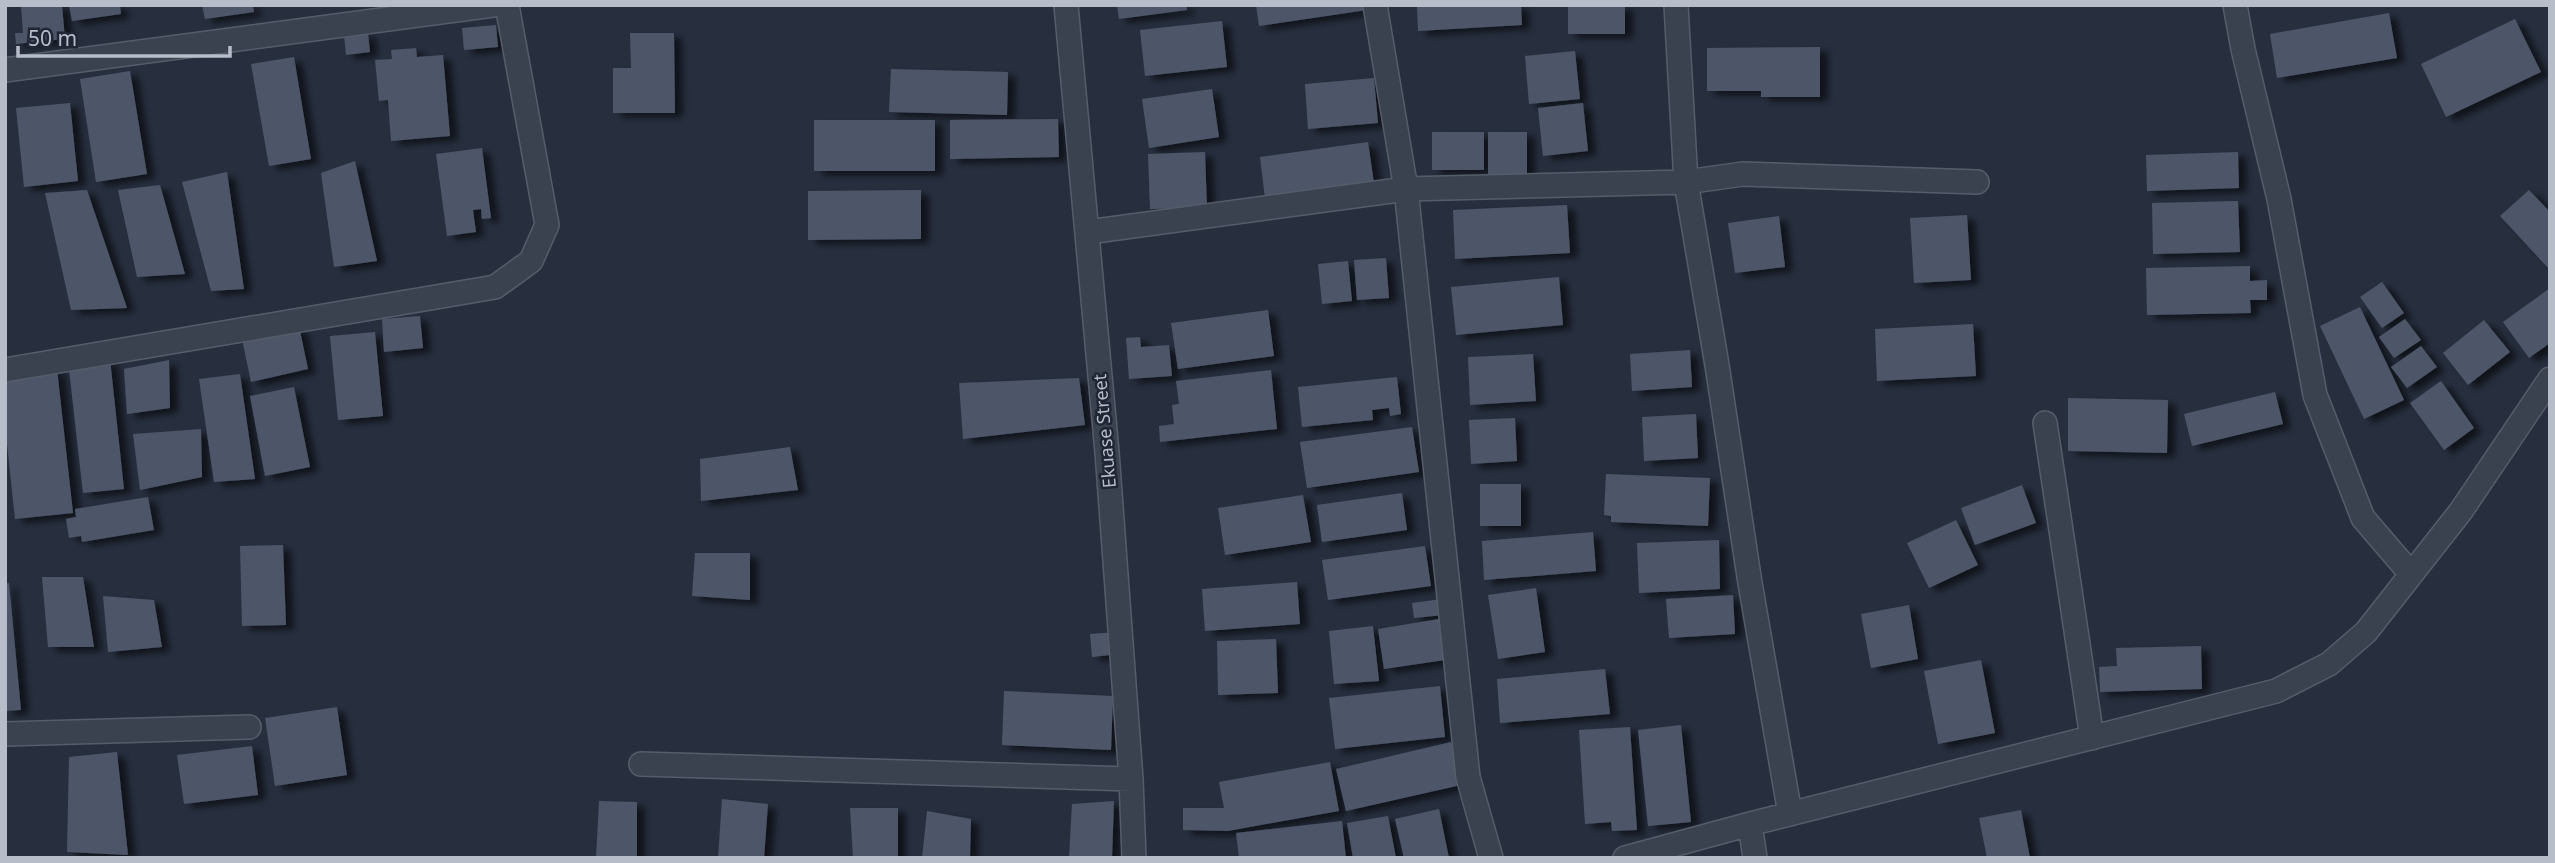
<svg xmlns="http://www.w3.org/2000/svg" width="2555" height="863" viewBox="0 0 2555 863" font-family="'Noto Sans',sans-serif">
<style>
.building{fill:#4d5668;filter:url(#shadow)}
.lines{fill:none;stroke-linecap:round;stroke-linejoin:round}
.minor-casing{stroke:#565d6a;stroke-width:26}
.minor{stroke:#3b424f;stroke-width:23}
.labels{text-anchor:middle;stroke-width:5;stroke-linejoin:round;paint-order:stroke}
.street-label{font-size:18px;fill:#b8bdca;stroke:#202635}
</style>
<defs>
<filter id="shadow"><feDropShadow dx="8" dy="4.5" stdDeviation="3.5" flood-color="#0009"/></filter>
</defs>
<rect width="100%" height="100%" fill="#272f3f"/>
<path class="building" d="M 21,5 L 62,5 L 65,39 L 16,44 L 15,33 L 23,33 Z
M 69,5 L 120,5 L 121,14 L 72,21 Z
M 202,5 L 253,5 L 254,12 L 205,19 Z
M 1117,5 L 1187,5 L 1187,10 L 1119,19 Z
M 1256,5 L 1366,5 L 1367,10 L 1259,26 Z
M 1417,5 L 1521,5 L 1522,25 L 1418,31 Z
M 1568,5 L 1625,5 L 1625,34 L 1568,34 Z
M 2389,13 L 2397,58 L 2277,78 L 2270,34 Z
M 2515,19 L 2541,72 L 2446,117 L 2421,64 Z
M 1222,21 L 1227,67 L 1145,76 L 1140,30 Z
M 496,25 L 498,47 L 464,50 L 462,28 Z
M 368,33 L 370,52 L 346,55 L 344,35 Z
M 630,33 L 674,33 L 675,113 L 613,113 L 613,68 L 631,68 Z
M 1820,47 L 1820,97 L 1761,97 L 1761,91 L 1707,91 L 1707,48 Z
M 416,48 L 417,57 L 443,55 L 450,136 L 391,141 L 388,100 L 379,101 L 375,60 L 392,59 L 391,50 Z
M 1575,51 L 1580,99 L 1529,104 L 1525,56 Z
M 294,57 L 311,159 L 269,166 L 251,64 Z
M 891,69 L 1008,72 L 1007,115 L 889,112 Z
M 130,71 L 147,174 L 96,182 L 80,79 Z
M 1374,78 L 1378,123 L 1308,129 L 1305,84 Z
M 1212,89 L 1219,137 L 1149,148 L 1142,99 Z
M 70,103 L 78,181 L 24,187 L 16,108 Z
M 1583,103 L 1588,151 L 1543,156 L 1538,108 Z
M 1058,119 L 1059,157 L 950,159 L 950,120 Z
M 814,120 L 935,120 L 935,171 L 814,171 Z
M 1432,132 L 1484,132 L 1484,170 L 1432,170 Z
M 1488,132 L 1527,132 L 1527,175 L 1488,175 Z
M 1368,142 L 1374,183 L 1265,198 L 1260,157 Z
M 482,148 L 491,218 L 482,219 L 481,209 L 473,210 L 476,232 L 447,236 L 436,154 Z
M 1205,152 L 1207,208 L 1150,209 L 1148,154 Z
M 2238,152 L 2239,188 L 2147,191 L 2146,155 Z
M 355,161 L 377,261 L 334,267 L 321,173 Z
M 227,172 L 244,289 L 211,291 L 182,182 Z
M 160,185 L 185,274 L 137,277 L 118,190 Z
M 87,190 L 127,308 L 71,310 L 45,193 Z
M 921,190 L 921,239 L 808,240 L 808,191 Z
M 2529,190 L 2550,212 L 2550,270 L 2500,216 Z
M 2238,201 L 2240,252 L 2153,254 L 2152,203 Z
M 1567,205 L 1570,253 L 1455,259 L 1453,210 Z
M 1967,215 L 1971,280 L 1914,283 L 1910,218 Z
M 1779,216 L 1785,267 L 1735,273 L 1728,223 Z
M 1386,258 L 1389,298 L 1357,300 L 1354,260 Z
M 1348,261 L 1352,301 L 1322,304 L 1318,264 Z
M 2250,266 L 2250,281 L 2267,280 L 2267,300 L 2250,300 L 2251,313 L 2147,315 L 2146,268 Z
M 1559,277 L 1563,325 L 1456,335 L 1451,287 Z
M 2382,282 L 2404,313 L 2382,328 L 2360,297 Z
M 2550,288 L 2550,343 L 2529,358 L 2503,322 Z
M 2360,307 L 2404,400 L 2364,419 L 2320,326 Z
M 1268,310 L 1274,356 L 1178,369 L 1171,323 Z
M 420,316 L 423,348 L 384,352 L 382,319 Z
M 2405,319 L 2421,340 L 2394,358 L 2379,337 Z
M 2484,320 L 2510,352 L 2468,385 L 2443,353 Z
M 1973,324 L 1976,376 L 1877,381 L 1875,329 Z
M 299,326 L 308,369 L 251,382 L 242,339 Z
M 375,332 L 383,416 L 338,420 L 330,336 Z
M 1140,337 L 1141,347 L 1169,345 L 1172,376 L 1129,379 L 1126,338 Z
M 2421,346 L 2437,367 L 2407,388 L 2391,367 Z
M 1690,350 L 1692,387 L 1632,391 L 1630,354 Z
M 1533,354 L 1536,401 L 1470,405 L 1468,357 Z
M 110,359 L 124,489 L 83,493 L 69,369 Z
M 169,360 L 170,408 L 127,414 L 124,369 Z
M 57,369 L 73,513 L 15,519 L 5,425 L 5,375 Z
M 1271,370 L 1277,429 L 1160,442 L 1159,426 L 1174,424 L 1172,405 L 1179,404 L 1176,381 Z
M 240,374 L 255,479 L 214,482 L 199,379 Z
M 1397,377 L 1401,414 L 1390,416 L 1389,408 L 1372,410 L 1373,420 L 1302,427 L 1298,387 Z
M 1079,378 L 1085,425 L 963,439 L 959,383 Z
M 2441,381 L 2474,428 L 2444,450 L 2410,403 Z
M 294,387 L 310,467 L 265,476 L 250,396 Z
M 2275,392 L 2283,424 L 2192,446 L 2184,414 Z
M 2068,398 L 2168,400 L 2167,453 L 2068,451 Z
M 1696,414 L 1698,458 L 1644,461 L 1642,417 Z
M 1515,418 L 1517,461 L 1471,464 L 1469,420 Z
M 1412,427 L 1419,472 L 1307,488 L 1300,442 Z
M 201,429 L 202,477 L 140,490 L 133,434 Z
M 790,447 L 798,490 L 701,501 L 700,459 Z
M 1606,474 L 1710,478 L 1708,526 L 1611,522 L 1611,516 L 1604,515 Z
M 1480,484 L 1521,484 L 1521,526 L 1480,526 Z
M 2022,485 L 2036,523 L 1975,545 L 1961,508 Z
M 1402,493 L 1407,530 L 1322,542 L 1317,505 Z
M 1303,495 L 1311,542 L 1225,555 L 1218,508 Z
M 148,497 L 154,530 L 82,542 L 81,536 L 69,538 L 66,519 L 76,517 L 75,509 Z
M 1956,520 L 1978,565 L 1929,588 L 1907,543 Z
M 1593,532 L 1596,571 L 1484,580 L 1482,541 Z
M 1719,540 L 1720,589 L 1639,593 L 1637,543 Z
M 283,545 L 286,625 L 242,626 L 240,546 Z
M 1425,546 L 1431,586 L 1328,600 L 1322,560 Z
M 695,553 L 750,553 L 750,600 L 692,596 Z
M 42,577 L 83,577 L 94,647 L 48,647 Z
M 1297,582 L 1300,624 L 1205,631 L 1202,589 Z
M 9,583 L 21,710 L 5,711 L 5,584 Z
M 1536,588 L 1545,652 L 1498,659 L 1488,595 Z
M 1733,595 L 1735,634 L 1669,638 L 1666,599 Z
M 103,596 L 154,600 L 162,647 L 108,652 Z
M 1442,599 L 1444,615 L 1414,618 L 1412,603 Z
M 1909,605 L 1918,659 L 1871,668 L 1861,614 Z
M 1439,619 L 1445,660 L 1384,669 L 1378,629 Z
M 1373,626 L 1379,681 L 1334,684 L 1329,631 Z
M 1117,632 L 1119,654 L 1092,657 L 1090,634 Z
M 1276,639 L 1278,693 L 1218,695 L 1217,641 Z
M 2201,646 L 2202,689 L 2100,692 L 2099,667 L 2117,666 L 2116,648 Z
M 1981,660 L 1995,733 L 1938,744 L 1924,671 Z
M 1605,669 L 1610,714 L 1500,723 L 1497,679 Z
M 1440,686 L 1445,737 L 1335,749 L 1329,698 Z
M 1004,691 L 1113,696 L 1111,750 L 1002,745 Z
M 337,707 L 347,775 L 275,786 L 265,718 Z
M 1681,725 L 1691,822 L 1648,826 L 1638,730 Z
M 1630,727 L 1637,830 L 1612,831 L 1611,822 L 1585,824 L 1579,730 Z
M 1451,742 L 1461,785 L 1346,811 L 1336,769 Z
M 252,746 L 258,795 L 184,804 L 177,755 Z
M 117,752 L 128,855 L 67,852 L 69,757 Z
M 1330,762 L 1339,811 L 1228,831 L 1183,830 L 1183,808 L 1224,808 L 1219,782 Z
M 722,799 L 768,804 L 764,858 L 718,858 Z
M 599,801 L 637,802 L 637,858 L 596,858 Z
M 1114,801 L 1112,858 L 1069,858 L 1072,804 Z
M 850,808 L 898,808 L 898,858 L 853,858 Z
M 1439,809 L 1449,858 L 1404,858 L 1395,819 Z
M 2021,810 L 2030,858 L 1987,858 L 1979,818 Z
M 927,811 L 971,819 L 970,858 L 922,858 Z
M 1388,816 L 1396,858 L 1353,858 L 1347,823 Z
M 1342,821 L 1346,858 L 1239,858 L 1236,833 Z"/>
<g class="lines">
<g class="minor-casing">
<path id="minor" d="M 1066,5 L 1107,452 L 1131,779 L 1134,858
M 1375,5 L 1406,189 L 1468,777 L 1491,858
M 1676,5 L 1686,182 L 1717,365 L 1750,583 L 1790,814
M 2235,5 L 2243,49 L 2279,199 L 2315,395 L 2363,518 L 2411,574
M 5,70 L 493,5
M 1088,232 L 1406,189 L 1686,182 L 1743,174 L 1977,182
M 5,370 L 495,287 L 531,261 L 547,225 L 507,5
M 2045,423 L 2092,738
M 5,734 L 249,727
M 641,764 L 1131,779
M 1750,824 L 1755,858
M 1625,858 L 1750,824 L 2276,691 L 2329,664 L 2366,632 L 2461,511 L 2550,379"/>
</g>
<use href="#minor" class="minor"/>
</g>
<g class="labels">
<g class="street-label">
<text transform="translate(1105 431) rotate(-95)" y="6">Ekuase Street</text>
</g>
</g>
<rect width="2555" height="863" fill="none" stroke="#b8bdca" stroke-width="14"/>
<path d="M18 46v10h212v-10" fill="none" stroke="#b8bdca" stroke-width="3.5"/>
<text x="28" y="46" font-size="21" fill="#b8bdca" stroke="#202635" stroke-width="5" paint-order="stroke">50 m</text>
</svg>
